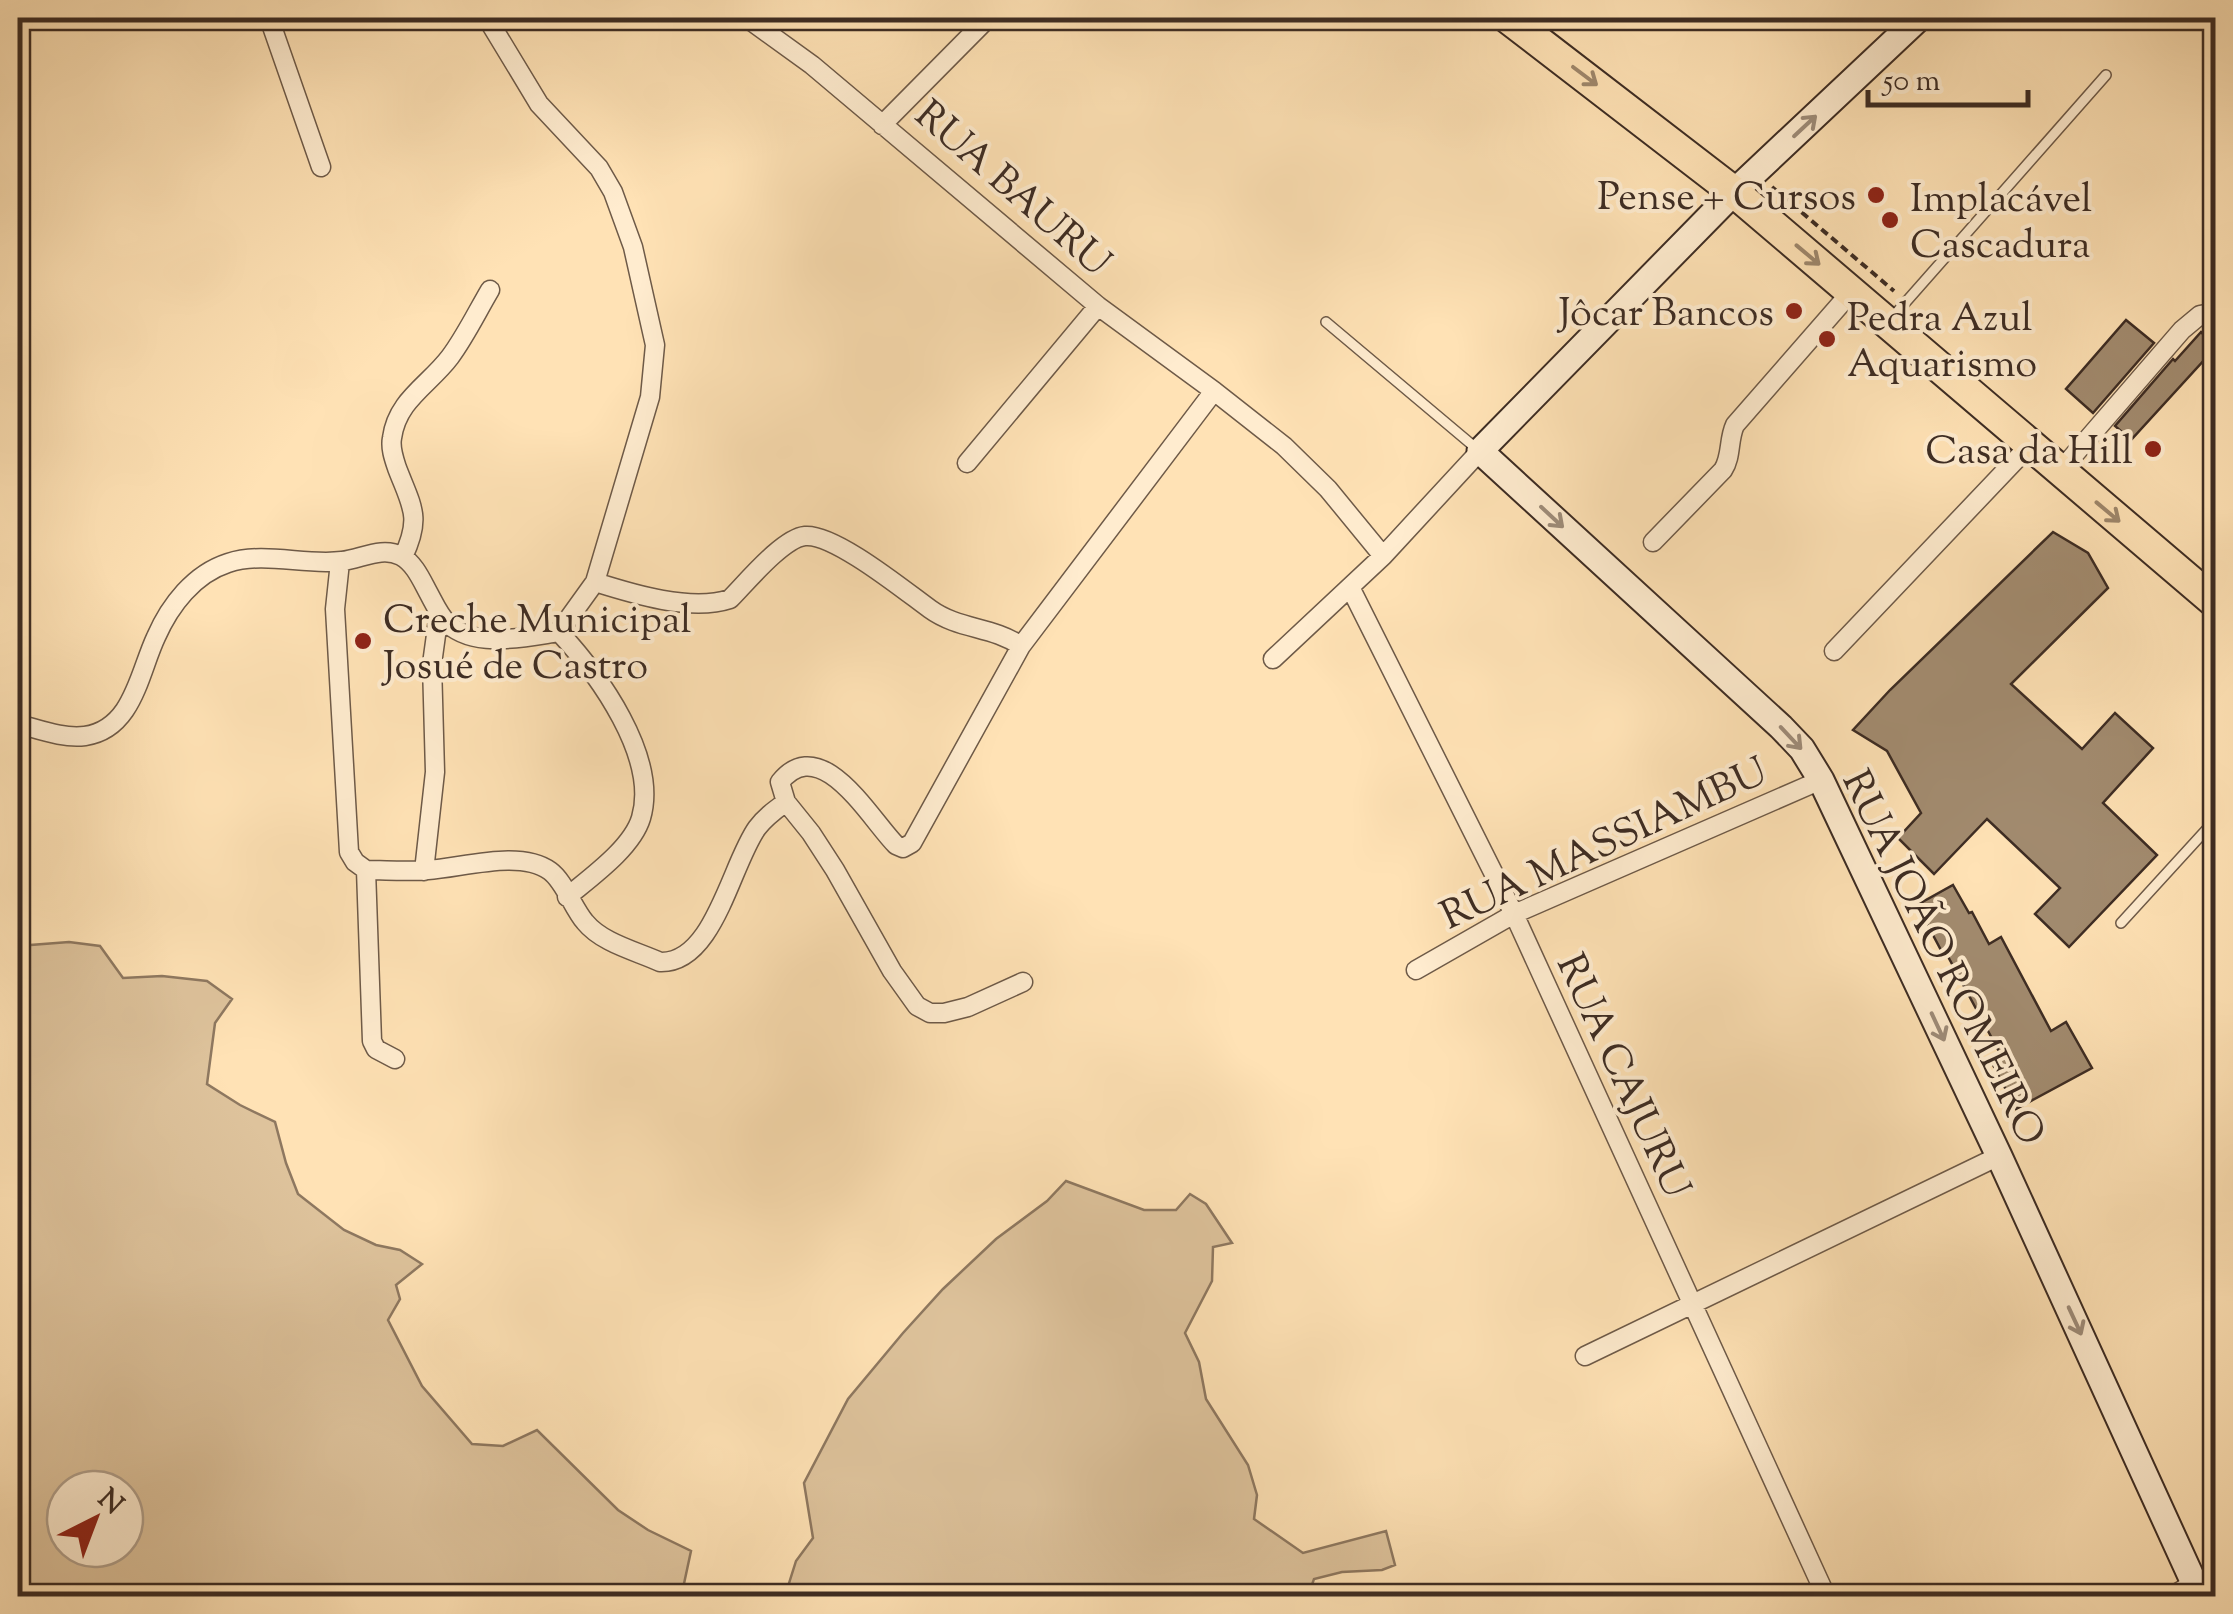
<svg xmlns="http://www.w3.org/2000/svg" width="2233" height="1614" viewBox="0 0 2233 1614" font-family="'Sorts Mill Goudy',serif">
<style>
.green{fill:#dec39c;stroke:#8e7860;stroke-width:2.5;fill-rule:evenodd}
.building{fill:#a28b6f;stroke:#3d2c23;stroke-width:2.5}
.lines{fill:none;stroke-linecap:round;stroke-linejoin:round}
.lane-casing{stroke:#6e5a48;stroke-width:12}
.street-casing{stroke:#6e5a48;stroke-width:21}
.secondary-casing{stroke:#3d2c23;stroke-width:29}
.primary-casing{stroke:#3d2c23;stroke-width:34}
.path{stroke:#3d2c23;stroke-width:4;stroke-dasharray:8 5;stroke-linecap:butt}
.lane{stroke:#ffeccf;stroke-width:9}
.street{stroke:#ffeccf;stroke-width:18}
.secondary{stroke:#ffeccf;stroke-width:25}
.primary{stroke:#ffe2b5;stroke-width:30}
.oneway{stroke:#9e876c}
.oneway2{stroke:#9e8c79}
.poi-dot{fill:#8f2418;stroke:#ffeccf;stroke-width:4}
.labels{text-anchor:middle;stroke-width:8;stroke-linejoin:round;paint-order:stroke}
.street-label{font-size:40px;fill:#3d2c23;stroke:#ffeccf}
.poi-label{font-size:40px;fill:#3d2c23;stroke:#ffeccf;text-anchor:end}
</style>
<rect width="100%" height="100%" fill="#ffe2b5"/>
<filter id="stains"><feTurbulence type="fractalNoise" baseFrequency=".002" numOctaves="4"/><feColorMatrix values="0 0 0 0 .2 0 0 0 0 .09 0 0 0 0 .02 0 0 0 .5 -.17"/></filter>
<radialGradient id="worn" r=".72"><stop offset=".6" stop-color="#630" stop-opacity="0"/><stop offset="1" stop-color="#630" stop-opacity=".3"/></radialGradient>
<path class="green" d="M 69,942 L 100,946 L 123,978 L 162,976 L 207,981 L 232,999 L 215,1023 L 207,1084 L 240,1105 L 275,1122 L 286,1163 L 298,1194 L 344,1230 L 376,1245 L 400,1250 L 422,1264 L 396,1285 L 400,1299 L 388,1320 L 422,1386 L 472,1444 L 503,1446 L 537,1430 L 618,1510 L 648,1530 L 691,1551 L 682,1593 L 691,1596 L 18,1596 L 18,946 ZM 65,1489 L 125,1489 L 125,1549 L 65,1549 Z
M 1066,1181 L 1144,1210 L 1176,1210 L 1190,1194 L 1206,1204 L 1232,1243 L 1213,1247 L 1212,1281 L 1185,1333 L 1199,1362 L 1206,1399 L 1248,1465 L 1257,1495 L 1254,1519 L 1303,1553 L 1386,1531 L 1395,1565 L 1382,1570 L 1342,1572 L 1314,1579 L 1308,1596 L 785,1596 L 796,1561 L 813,1538 L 804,1483 L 848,1399 L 903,1333 L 943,1289 L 996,1239 L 1047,1201 Z"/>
<path class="building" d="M 2126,320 L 2154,343 L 2093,413 L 2066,389 Z
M 2201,332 L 2216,347 L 2131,440 L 2115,426 L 2173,359 L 2175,361 Z
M 2053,532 L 2088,553 L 2108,588 L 2011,684 L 2082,749 L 2115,713 L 2153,748 L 2103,803 L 2157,855 L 2069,947 L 2035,914 L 2060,888 L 1987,819 L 1934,874 L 1898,838 L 1921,813 L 1887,751 L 1853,730 L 1890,690 Z
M 1953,885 L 1969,913 L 1972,912 L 1989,944 L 2001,937 L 2051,1031 L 2066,1022 L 2092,1068 L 2016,1109 L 1992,1063 L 2002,1057 L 1945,951 L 1942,952 L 1917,905 Z"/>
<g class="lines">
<g class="lane-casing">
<path id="lane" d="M 1890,320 L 2106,75
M 1326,322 L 1477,449
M 2121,923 L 2216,819"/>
</g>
<g class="street-casing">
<path id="street" d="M 269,18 L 321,167
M 747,18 L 812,65 L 1098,306 L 1214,391 L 1284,446 L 1328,489 L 1383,556
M 882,125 L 988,18
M 967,463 L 1098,306
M 2060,471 L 2182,330 L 2200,315 L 2216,312
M 1653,542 L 1723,470 C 1732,456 1728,440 1735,425 L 1852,291
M 403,557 C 422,517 412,507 397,468 C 394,459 390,448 392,438 C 397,400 429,385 450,357 C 465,337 477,312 490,290
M 340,562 L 335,609 L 349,852 L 355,862 L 366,870
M 595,582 C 633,594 691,612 730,599 C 746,583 783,538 805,536 C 834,533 905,591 930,609 C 959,630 992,626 1021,646
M 1350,587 L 1514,914 L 1826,1596
M 559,632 C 598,674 659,757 641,818 C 632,848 591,877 567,897
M 1834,651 L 2030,445
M 1273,659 L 1383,556 L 1480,451
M 18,724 C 38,729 63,739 85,736 C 133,729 139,673 156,637 C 170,605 194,574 228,563 C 265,551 305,566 342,561 C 361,559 382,546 401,556 C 414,563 421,579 428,592 C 434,603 439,615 448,624 C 476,649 525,637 559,632 L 595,582 L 650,397 L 655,345 L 633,247 L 613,192 L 599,168 L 539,104 L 487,18
M 366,870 C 386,870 407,872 428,870 C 462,868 520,849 550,871 C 564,881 573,908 585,922 C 602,943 636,951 660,962 C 714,964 731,864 757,828 C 765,817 775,810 786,802
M 366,870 L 372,1041 L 376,1049 L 395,1059
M 424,871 L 435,772 L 432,664 L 439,613
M 1416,970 L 1514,914 L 1821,780
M 1023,982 L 968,1007 L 944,1013 L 930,1013 L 917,1006 L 892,971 L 835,870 L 811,833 L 786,802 L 780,782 C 821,731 870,819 896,845 L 903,848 L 912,843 L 1021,646 L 1214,391
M 1585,1356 L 1999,1156
M 2172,1596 L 2194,1583"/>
</g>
<g class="secondary-casing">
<path id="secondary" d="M 1919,18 L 1734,192 L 1480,451 L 1781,727 L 1802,749 L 1821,780 L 1999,1156 L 2200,1596"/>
</g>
<g class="primary-casing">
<path id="primary" d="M 1508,18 L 1734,192 L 2216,603"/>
</g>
<path class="path" d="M 1772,187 L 1894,291"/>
<use href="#lane" class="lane"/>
<use href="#street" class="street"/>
<use href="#secondary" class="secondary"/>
<use href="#primary" class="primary"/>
</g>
<defs><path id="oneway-shaft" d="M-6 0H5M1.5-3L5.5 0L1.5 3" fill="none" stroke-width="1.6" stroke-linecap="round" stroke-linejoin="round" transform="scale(2.5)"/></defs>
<g class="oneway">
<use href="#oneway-shaft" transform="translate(1585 76) rotate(37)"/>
<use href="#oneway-shaft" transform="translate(1808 255) rotate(40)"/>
<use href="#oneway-shaft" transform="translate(2108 512) rotate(40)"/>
</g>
<g class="oneway2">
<use href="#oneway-shaft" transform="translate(1805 126) rotate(-43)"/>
<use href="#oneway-shaft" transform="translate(1552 517) rotate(43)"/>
<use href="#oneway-shaft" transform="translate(1791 738) rotate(47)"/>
<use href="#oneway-shaft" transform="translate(1938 1027) rotate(65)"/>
<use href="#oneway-shaft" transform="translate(2075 1321) rotate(65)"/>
</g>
<g class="poi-dot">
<circle cx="1876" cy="195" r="10"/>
<circle cx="1890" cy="220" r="10"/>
<circle cx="1794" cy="311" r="10"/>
<circle cx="1827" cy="339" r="10"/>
<circle cx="2153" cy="449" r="10"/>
<circle cx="363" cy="641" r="10"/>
</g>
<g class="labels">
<g class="street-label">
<text transform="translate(1014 187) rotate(41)" y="14">RUA BAURU</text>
<text transform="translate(1603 842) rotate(-25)" y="14">RUA MASSIAMBU</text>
<text transform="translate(1945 957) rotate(64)" y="14">RUA JOÃO ROMEIRO</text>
<text transform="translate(1625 1075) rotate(65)" y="14">RUA CAJURU</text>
</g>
<g class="poi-label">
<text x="1856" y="209">Pense + Cursos</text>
<text x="1910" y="211" text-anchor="start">Implacável<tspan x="1910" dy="46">Cascadura</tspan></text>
<text x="1774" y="325">Jôcar Bancos</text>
<text x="1847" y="330" text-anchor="start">Pedra Azul<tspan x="1847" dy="46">Aquarismo</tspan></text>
<text x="2133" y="463">Casa da Hill</text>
<text x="383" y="632" text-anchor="start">Creche Municipal<tspan x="383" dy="46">Josué de Castro</tspan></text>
</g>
</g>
<rect width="2233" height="1614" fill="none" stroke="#ffe2b5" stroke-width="60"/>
<rect x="20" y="20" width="2193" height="1574" fill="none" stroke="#3d2c23" stroke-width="5"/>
<rect x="30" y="30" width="2173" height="1554" fill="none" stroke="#3d2c23" stroke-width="2.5"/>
<g transform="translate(95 1519) rotate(42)"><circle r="48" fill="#ffeccf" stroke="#b19f8a" stroke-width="2.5"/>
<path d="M0-8L18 38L0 25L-18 38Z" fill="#8f2418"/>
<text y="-15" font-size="28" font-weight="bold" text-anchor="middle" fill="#3d2c23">N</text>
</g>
<path d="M1868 90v15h160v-15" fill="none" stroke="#3d2c23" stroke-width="5"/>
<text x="1883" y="90" font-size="30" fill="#3d2c23" stroke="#ffeccf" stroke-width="8" paint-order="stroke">50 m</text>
<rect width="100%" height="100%" filter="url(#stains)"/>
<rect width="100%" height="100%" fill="url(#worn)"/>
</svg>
